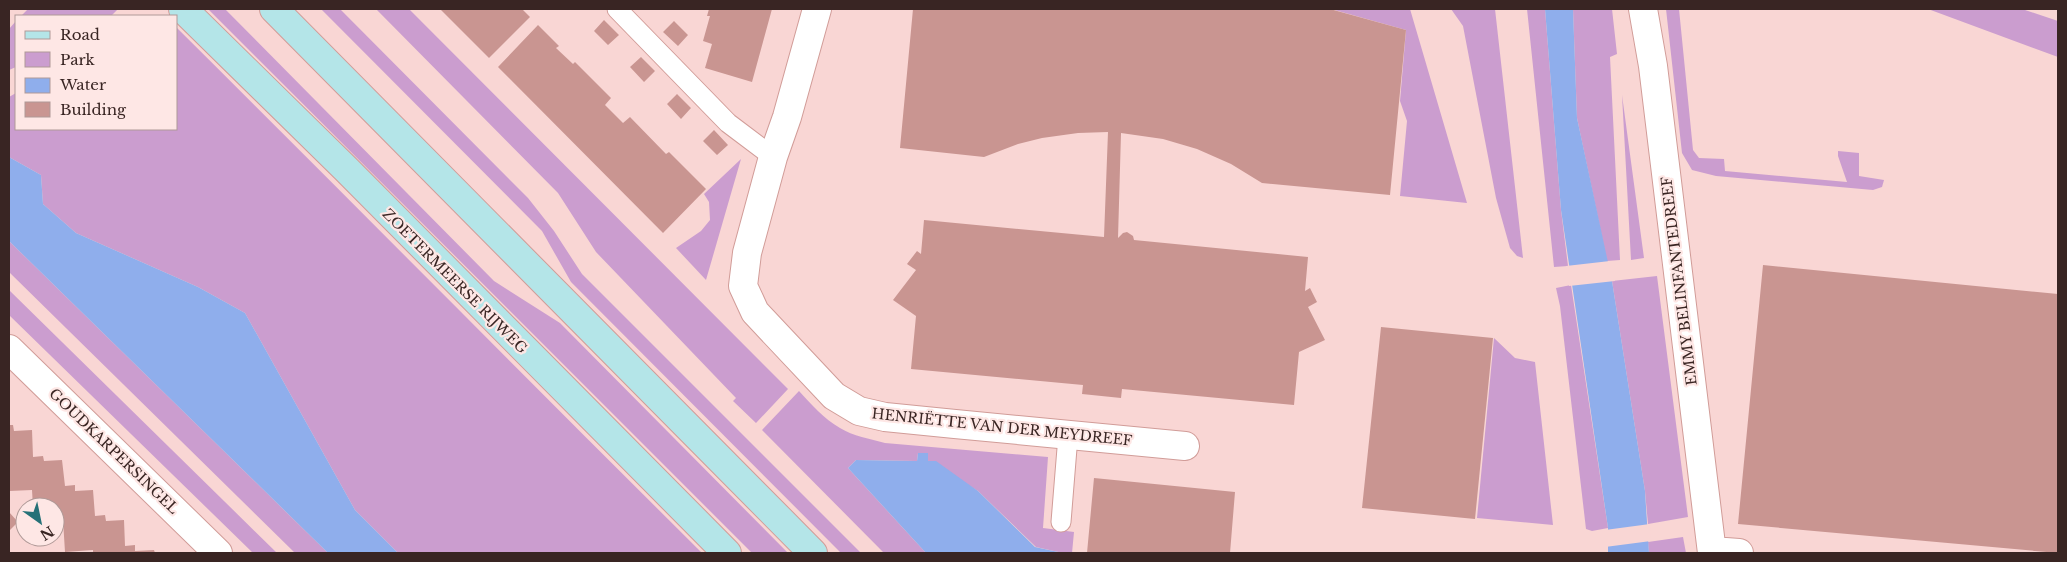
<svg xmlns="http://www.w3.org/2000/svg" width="2067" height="562" viewBox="0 0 2067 562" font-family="'Libre Baskerville',serif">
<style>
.green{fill:#cb9dcf}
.water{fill:#8faeec}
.pier{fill:#f9d6d4}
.building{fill:#c99591}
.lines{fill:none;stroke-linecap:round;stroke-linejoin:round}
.lane-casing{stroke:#d19c98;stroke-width:21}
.street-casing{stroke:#d19c98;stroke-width:30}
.secondary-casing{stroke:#d19c98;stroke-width:30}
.lane{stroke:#fff;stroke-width:19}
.street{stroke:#fff;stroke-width:28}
.secondary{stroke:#b4e5e8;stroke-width:28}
.labels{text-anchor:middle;stroke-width:4.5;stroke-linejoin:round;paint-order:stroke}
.street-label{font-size:14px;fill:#392523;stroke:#fee7e5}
</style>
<rect width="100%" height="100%" fill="#f9d6d4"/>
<path class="green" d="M 28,9 L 118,9 L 111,16 L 21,16 Z
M 208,9 L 225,9 L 494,281 L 560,323 L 788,553 L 752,553 Z
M 321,9 L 340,9 L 528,198 L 554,231 L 582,274 L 861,553 L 841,553 L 571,282 L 542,231 Z
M 376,9 L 409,9 L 788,389 L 756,423 L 733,401 L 736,398 L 596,252 L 558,193 Z
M 1331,9 L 1410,9 L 1467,203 L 1400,196 L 1407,121 L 1400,101 L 1406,30 Z
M 1451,9 L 1495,9 L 1523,258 L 1517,256 L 1510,248 L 1496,198 L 1463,26 Z
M 1527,9 L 1545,9 L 1561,210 L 1568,266 L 1554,267 Z
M 1573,9 L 1612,9 L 1617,54 L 1610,57 L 1620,260 L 1607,261 L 1577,118 Z
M 1666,9 L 1679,9 L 1693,150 L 1699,158 L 1724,159 L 1725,171 L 1847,182 L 1838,156 L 1838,151 L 1859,153 L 1859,176 L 1884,180 L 1882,187 L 1873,190 L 1716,176 L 1692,170 L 1682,153 Z
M 1928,9 L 2022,9 L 2058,21 L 2058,57 Z
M 16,21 L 16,67 L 9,70 L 9,29 Z
M 176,27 C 352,202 526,378 702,553 L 398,553 L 355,510 L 245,313 L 198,287 L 76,233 L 43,204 L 41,175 L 9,157 L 9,97 L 16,93 L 16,129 L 176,129 Z
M 1622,95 L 1644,258 L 1631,260 Z
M 741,159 L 706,280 L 676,248 L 701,231 L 710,220 L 709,202 L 704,194 Z
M 9,241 L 328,553 L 295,553 L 9,272 Z
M 1657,276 L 1688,517 L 1648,524 L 1645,491 L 1612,281 Z
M 1571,285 L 1608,528 L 1592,531 L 1586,529 L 1560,306 L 1556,288 Z
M 9,290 L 277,553 L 253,553 L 9,315 Z
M 1494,338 L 1515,358 L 1535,362 L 1553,525 L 1477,518 Z
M 799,391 C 811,404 824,419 840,428 C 853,436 870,439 885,443 L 1048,457 L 1043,528 L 1074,532 L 1072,553 L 1063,553 L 1036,547 L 978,491 L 928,461 L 928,453 L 918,453 L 917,461 L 856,460 L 848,468 L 926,553 L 884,553 L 762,430 Z
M 1683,537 L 1686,553 L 1649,553 L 1648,542 Z"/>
<path class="water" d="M 1545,9 L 1573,9 L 1577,118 L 1612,281 L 1645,491 L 1649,553 L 1608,553 L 1608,528 L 1561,210 Z
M 9,157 L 41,175 L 43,204 L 76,233 L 198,287 L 245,313 L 355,510 L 398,553 L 328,553 L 9,241 Z
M 918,453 L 928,453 L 928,461 L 936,461 L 978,491 L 1035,547 L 1063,553 L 926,553 L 848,468 L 856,460 L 917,461 Z"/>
<path class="pier" d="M 1610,261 L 1615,281 L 1569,286 L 1566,266 Z
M 1650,524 L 1651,541 L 1605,547 L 1605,530 Z"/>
<path class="building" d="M 440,9 L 522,9 L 530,17 L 489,58 Z
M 709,9 L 772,9 L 752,82 L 705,68 L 712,44 L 703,41 L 710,16 L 707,16 Z
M 913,9 L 1330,9 L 1406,30 L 1390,195 L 1262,183 L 1231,164 L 1197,149 L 1163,139 L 1121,133 L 1118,238 L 1123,233 L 1127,232 L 1133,236 L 1134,240 L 1308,257 L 1305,291 L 1310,288 L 1317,302 L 1308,307 L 1325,340 L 1299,352 L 1294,405 L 1122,389 L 1121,398 L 1082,394 L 1083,385 L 911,369 L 916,316 L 893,300 L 916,270 L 907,264 L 917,251 L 921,254 L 924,220 L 1104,237 L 1108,132 L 1078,133 L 1042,138 L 1018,144 L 984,157 L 900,148 Z
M 604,20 L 619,35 L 608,45 L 594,31 Z
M 674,21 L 688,35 L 678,46 L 663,32 Z
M 538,25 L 559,46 L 556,48 L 573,64 L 575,62 L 611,98 L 605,105 L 623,123 L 630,117 L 666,154 L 669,152 L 706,189 L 663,233 L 498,67 Z
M 641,57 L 655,71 L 644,82 L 630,67 Z
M 677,94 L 691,108 L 681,119 L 667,104 Z
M 714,130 L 728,145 L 717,155 L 703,141 Z
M 1763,265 L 2058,294 L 2058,553 L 1738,524 Z
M 1381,327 L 1493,338 L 1475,519 L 1362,508 Z
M 9,425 L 13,425 L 14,431 L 32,430 L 33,457 L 43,456 L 44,461 L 62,460 L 65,486 L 75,485 L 75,491 L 93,490 L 95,516 L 105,515 L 106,521 L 124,520 L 125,546 L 135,545 L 135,551 L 154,550 L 155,553 L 93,553 L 93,550 L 65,552 L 63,520 L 55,520 L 55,507 L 33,507 L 32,490 L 9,491 Z
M 1094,478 L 1235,492 L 1230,553 L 1087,553 Z
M 9,512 L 18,522 L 10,530 L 9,529 Z"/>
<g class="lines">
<g class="lane-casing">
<path id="lane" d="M 617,9 L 728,123 L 773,157
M 1061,522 L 1068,436"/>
</g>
<g class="street-casing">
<path id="street" d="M 817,9 L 787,117 L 773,157 L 747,253 L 743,286 L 755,312 L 834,396 L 859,411 L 885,417 L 955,424 L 1185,446
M 1643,9 L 1653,66 L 1712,553
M 9,349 L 218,553
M 1712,551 L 1739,553"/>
</g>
<g class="secondary-casing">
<path id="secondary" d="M 183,9 L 346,169 L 727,553
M 274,9 L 813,553"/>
</g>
<use href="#lane" class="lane"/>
<use href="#street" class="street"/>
<use href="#secondary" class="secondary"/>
</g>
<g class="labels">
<g class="street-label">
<text transform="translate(455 281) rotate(45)" y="5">ZOETERMEERSE RIJWEG</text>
<text transform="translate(1679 281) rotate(-97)" y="5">EMMY BELINFANTEDREEF</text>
<text transform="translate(1002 427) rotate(6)" y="5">HENRIËTTE VAN DER MEYDREEF</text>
<text transform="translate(114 451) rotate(44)" y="5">GOUDKARPERSINGEL</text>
</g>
</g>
<rect width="2067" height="562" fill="none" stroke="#392523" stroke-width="20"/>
<rect x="15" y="15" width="162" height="115" fill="#fee7e5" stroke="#af9997"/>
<rect x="25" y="31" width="25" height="8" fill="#b4e5e8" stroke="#af9997"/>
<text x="60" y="40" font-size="15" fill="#392523">Road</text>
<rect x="25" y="52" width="25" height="15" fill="#cb9dcf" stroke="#af9997"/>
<text x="60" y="65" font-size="15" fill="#392523">Park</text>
<rect x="25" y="78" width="25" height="15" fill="#8faeec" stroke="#af9997"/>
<text x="60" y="90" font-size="15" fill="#392523">Water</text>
<rect x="25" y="102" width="25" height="15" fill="#c99591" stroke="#af9997"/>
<text x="60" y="115" font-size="15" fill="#392523">Building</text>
<g transform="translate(40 522) rotate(147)"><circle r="24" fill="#fee7e5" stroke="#af9997"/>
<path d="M0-4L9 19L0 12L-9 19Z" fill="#267177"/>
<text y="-8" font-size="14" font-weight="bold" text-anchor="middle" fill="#392523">N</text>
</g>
</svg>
